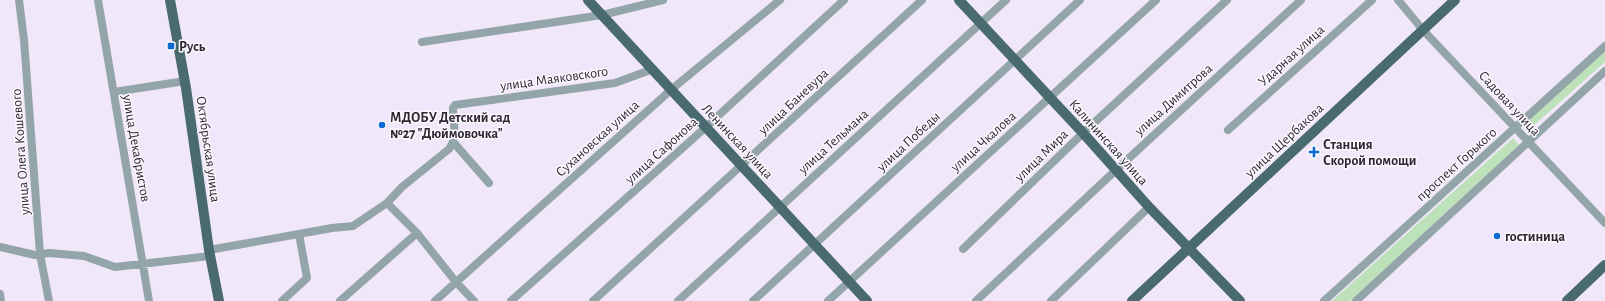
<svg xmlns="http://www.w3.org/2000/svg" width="1605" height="301" viewBox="0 0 1605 301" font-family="'Alegreya Sans',sans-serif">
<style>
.green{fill:#bde1b8}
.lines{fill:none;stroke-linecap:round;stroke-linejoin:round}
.minor{stroke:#93a5a8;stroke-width:8}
.major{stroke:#496a6f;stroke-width:10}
.poi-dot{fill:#0d6bd4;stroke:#fbf8fe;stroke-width:1.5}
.labels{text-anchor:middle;stroke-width:3;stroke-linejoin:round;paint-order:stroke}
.poi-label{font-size:14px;font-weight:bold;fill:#2e2733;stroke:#fbf8fe;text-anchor:start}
.street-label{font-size:14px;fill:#2e2733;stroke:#fbf8fe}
</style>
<rect width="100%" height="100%" fill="#f1e7fa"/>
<path class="green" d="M 1605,50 L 1605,62 L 1531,128 L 1525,124 Z
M 1513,138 L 1519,145 L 1350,301 L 1332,301 Z"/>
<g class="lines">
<path class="minor" d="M 19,0 L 24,40 L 40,254 L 49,301
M 98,0 L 149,301
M 1398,0 L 1423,30 L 1605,223
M 422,42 L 602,15 L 663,0
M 114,92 L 185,81
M 1228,130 L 1372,0
M 454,143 L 489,183
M 387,203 L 417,233 L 456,282 L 474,301
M 0,247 L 35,255 L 49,253 L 84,256 L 115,267 L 210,256
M 963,249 L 1083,133 L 1227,0
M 209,250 L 332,228 L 353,226 L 387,203 L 402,187 L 449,149 C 458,137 453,123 453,108 L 455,105 L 615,83 L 653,69
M 0,294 L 1,301
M 282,301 L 307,278 L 299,234
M 340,301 L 417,233
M 435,301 L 672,89 L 780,0
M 511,301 L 706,127 L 844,0
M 593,301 L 922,0
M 678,301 L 1006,0
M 753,301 L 1080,0
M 828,301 L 1156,0
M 976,301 L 1116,170 L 1301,0
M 1051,301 L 1149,207
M 1324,301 L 1605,46
M 1356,301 L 1605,71"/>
<path class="major" d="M 170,0 L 186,88 L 209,250 L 219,301
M 588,0 L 867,301
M 959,0 L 1083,133 L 1149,207 L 1240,301
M 1132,301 L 1455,0
M 1567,301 L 1605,265"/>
</g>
<g class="poi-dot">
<rect x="167" y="42" width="8" height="8" rx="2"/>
<circle cx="382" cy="125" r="4"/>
<path d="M1312 146h4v4h4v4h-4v4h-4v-4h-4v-4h4z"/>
<circle cx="1497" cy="236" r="4"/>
</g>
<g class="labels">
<g class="poi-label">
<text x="179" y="51">Русь</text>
<text x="390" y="122">МДОБУ Детский сад<tspan x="390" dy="16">№27 "Дюймовочка"</tspan></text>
<text x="1323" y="149">Станция<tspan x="1323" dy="16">Скорой помощи</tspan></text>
<text x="1505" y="241">гостиница</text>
</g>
<g class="street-label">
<text transform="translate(1291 55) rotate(-42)" y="5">Ударная улица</text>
<text transform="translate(554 78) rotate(-8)" y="5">улица Маяковского</text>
<text transform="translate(1173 99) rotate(-42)" y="5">улица Димитрова</text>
<text transform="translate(793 101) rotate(-43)" y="5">улица Баневура</text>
<text transform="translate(1510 103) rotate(47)" y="5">Садовая улица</text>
<text transform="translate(597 138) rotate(-42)" y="5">Сухановская улица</text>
<text transform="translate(1284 140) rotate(-43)" y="5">улица Щербакова</text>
<text transform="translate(738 141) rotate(47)" y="5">Ленинская улица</text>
<text transform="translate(833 141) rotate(-42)" y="5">улица Тельмана</text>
<text transform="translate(908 141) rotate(-43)" y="5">улица Победы</text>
<text transform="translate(983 141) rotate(-42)" y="5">улица Чкалова</text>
<text transform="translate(1109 142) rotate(48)" y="5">Калининская улица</text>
<text transform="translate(137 148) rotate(80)" y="5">улица Декабристов</text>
<text transform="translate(209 149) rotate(82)" y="5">Октябрьская улица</text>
<text transform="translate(661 150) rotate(-42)" y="5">улица Сафонова</text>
<text transform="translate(20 152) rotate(-94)" y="5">улица Олега Кошевого</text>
<text transform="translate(1041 155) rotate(-44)" y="5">улица Мира</text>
<text transform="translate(1456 164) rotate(-42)" y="5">проспект Горького</text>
</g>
</g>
</svg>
